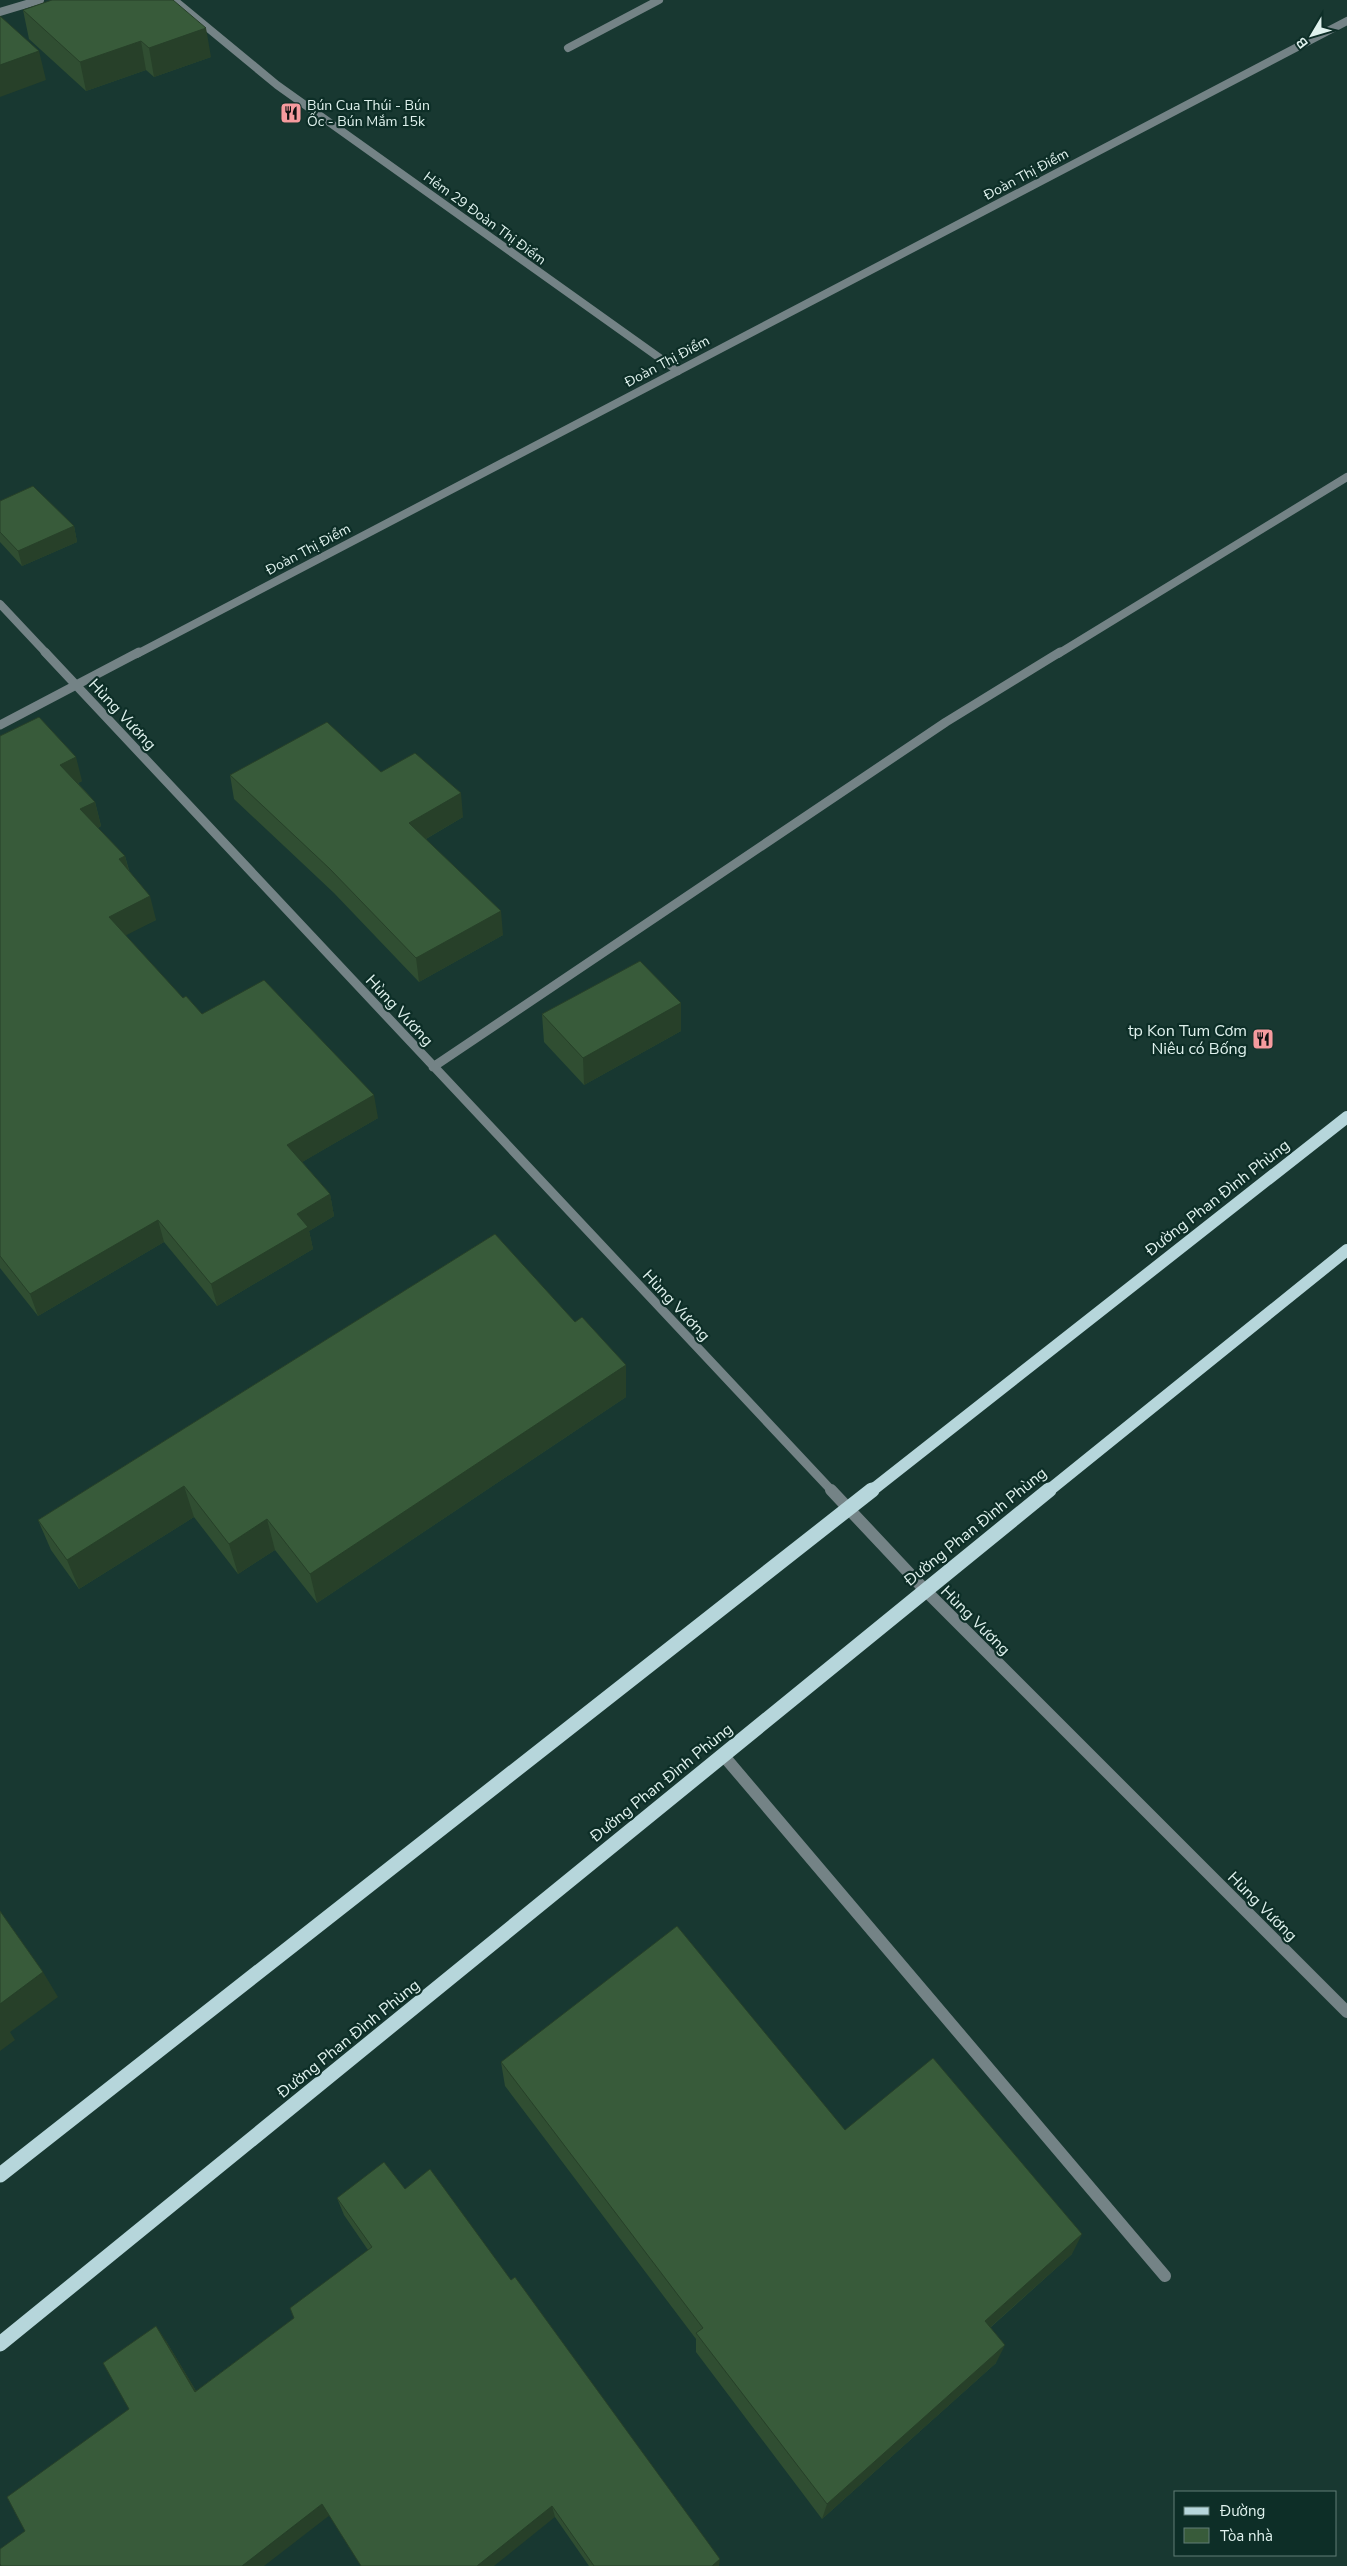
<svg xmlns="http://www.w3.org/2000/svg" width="1347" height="2566" viewBox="0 0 1347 2566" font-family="'Nunito Sans',sans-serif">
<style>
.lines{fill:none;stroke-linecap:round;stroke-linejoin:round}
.service{stroke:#748386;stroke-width:8}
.minor-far2{stroke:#748386;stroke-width:8}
.minor-far1{stroke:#748386;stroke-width:9}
.minor{stroke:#748386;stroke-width:12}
.tertiary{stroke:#748386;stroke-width:8}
.primary-far1{stroke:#b6d6db;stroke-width:12}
.primary{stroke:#b6d6db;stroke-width:15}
.wall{fill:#304e32}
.shaded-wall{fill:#274029}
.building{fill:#385b3a;stroke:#274029}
.labels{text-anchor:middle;stroke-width:4.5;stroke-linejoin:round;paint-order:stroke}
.far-poi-label{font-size:14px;fill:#dff1ed;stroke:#0d2e27;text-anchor:start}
.far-street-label{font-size:14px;fill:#dff1ed;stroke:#0d2e27}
.street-label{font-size:16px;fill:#dff1ed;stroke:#0d2e27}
.poi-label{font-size:16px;fill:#dff1ed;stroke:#0d2e27;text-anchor:end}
</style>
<rect width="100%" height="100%" fill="#183831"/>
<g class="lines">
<path class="service" d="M 174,0 L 277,85 L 678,371"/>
<path class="minor-far2" d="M 568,48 L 659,0
M 0,604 L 47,654
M 137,654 L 1347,21
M 1058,654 L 1347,477"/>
<path class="minor-far1" d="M 45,652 L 833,1492
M 0,725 L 139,652
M 433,1067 L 946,722 L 1060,652"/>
<path class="minor" d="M 831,1490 L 925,1590 L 1347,2012
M 723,1755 L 1165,2276"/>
<path class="tertiary" d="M 0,12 L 40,0"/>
<path class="primary-far1" d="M 870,1492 L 1347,1117
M 1047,1492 L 1347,1250"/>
<path class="primary" d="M 0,2175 L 872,1490
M 0,2344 L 1049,1490"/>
</g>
<path class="wall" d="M 23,10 L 211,57 L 154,77 L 146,70 L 86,91 L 29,39 Z
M 0,501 L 74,526 L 77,542 L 22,566 L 0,542 Z
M 0,736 L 82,781 L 78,783 L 95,802 L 101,826 L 98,828 L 125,856 L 129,870 L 156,920 L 125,935 L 183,998 L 202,1014 L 378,1118 L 302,1162 L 330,1194 L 334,1216 L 309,1231 L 313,1249 L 217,1306 L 164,1242 L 38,1316 L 0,1268 Z
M 381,772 L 463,817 L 426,839 L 503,935 L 419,982 L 334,893 L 234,799 L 230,775 Z
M 542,1014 L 681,1031 L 584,1085 L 544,1042 Z
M 495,1234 L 626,1397 L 317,1603 L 275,1550 L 238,1574 L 194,1517 L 79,1589 L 51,1550 L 38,1520 Z
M 501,2062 L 845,2130 L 1072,2254 L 991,2327 L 996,2363 L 822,2519 L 696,2352 L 696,2339 L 505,2086 Z
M 405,2189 L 719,2566 L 589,2566 L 555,2517 L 330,2515 L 25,2531 L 129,2409 L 166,2341 L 196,2391 L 294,2318 L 368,2250 L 344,2215 L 337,2198 Z"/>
<path class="shaded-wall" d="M 206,28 L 211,57 L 154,77 L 149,48 Z
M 141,41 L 146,70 L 86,91 L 80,62 Z
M 39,51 L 46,80 L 0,97 L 0,65 Z
M 74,526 L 77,542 L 22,566 L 18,551 Z
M 76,757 L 82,781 L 66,789 L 60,765 Z
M 461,793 L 463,817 L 412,847 L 409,823 Z
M 95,802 L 101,826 L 86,833 L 80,809 Z
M 125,856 L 131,880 L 119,859 Z
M 150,896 L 156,920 L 115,941 L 109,917 Z
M 501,911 L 503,935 L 419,982 L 416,958 Z
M 681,1003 L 681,1031 L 584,1085 L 583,1058 Z
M 374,1095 L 378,1118 L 292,1168 L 287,1145 Z
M 330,1194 L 334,1216 L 309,1231 L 313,1249 L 217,1306 L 211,1284 L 297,1214 Z
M 158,1220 L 164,1242 L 38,1316 L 30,1294 Z
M 626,1365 L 626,1397 L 317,1603 L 310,1574 Z
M 184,1486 L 194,1517 L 79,1589 L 67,1560 Z
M 267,1519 L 275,1550 L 238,1574 L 229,1544 Z
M 43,1972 L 58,1997 L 10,2032 L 15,2040 L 0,2051 L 0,2004 Z
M 1082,2234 L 1072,2254 L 977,2339 L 985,2321 Z
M 156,2326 L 166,2341 L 205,2406 L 195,2392 Z
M 1005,2345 L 996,2363 L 822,2519 L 827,2504 Z
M 322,2504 L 330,2515 L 264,2566 L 242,2566 Z
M 552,2506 L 555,2517 L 494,2566 L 477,2566 Z
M 720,2559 L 719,2566 L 712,2566 Z"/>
<path class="building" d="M 52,0 L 173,0 L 206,28 L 149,48 L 141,41 L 80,62 L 23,10 Z
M 0,16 L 39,51 L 0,65 Z
M 33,486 L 74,526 L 18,551 L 0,532 L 0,501 Z
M 39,717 L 76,757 L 60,765 L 95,802 L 80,809 L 125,856 L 119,859 L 150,896 L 109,917 L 183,998 L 186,996 L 202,1014 L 264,980 L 374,1095 L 287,1145 L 330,1194 L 297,1214 L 308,1227 L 211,1284 L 158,1220 L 30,1294 L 0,1256 L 0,736 Z
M 327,722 L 381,772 L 415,753 L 461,793 L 409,823 L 501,911 L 416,958 L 330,869 L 230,775 Z
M 640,961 L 681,1003 L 583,1058 L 542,1014 Z
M 495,1234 L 575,1322 L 582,1317 L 626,1365 L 310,1574 L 267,1519 L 229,1544 L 184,1486 L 67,1560 L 38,1520 Z
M 0,1911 L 43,1972 L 0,2004 Z
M 677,1926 L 845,2130 L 933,2058 L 1082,2234 L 985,2321 L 1005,2345 L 827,2504 L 696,2333 L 703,2328 L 501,2062 Z
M 384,2162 L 405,2189 L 430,2169 L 511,2280 L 515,2277 L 720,2559 L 712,2566 L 594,2566 L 552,2506 L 477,2566 L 361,2566 L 322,2504 L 242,2566 L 1,2566 L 0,2564 L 0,2549 L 25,2531 L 7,2497 L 129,2409 L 103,2363 L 156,2326 L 195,2392 L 294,2318 L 290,2308 L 372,2247 L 337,2198 Z"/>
<defs>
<g id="restaurant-square" transform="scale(1.125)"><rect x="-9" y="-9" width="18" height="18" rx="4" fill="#f59b9e" stroke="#0d2e27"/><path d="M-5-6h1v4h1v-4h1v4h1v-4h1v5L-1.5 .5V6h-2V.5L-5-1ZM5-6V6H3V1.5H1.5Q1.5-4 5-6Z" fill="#111"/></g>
</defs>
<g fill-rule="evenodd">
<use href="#restaurant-square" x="291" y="113"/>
<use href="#restaurant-square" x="1263" y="1039"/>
</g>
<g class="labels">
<g class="far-poi-label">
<text x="307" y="110">Bún Cua Thúi - Bún<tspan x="307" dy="16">Ốc - Bún Mắm 15k</tspan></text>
</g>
<g class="far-street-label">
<text transform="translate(1026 174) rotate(-28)" y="5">Đoàn Thị Điểm</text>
<text transform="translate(485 218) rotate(36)" y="5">Hẻm 29 Đoàn Thị Điểm</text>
<text transform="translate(667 361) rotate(-28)" y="5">Đoàn Thị Điểm</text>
<text transform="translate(308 549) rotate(-28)" y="5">Đoàn Thị Điểm</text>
</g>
<g class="street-label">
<text transform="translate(123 714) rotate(47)" y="6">Hùng Vương</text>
<text transform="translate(400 1010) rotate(47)" y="6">Hùng Vương</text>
<text transform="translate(1217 1197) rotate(-38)" y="6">Đường Phan Đình Phùng</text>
<text transform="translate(677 1305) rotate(47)" y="6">Hùng Vương</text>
<text transform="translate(975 1526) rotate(-39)" y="6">Đường Phan Đình Phùng</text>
<text transform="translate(976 1620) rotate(45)" y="6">Hùng Vương</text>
<text transform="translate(661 1782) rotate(-39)" y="6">Đường Phan Đình Phùng</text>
<text transform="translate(1263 1906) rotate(45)" y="6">Hùng Vương</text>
<text transform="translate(348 2038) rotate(-39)" y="6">Đường Phan Đình Phùng</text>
</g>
<g class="poi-label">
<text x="1247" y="1036">tp Kon Tum Cơm<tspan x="1247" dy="18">Niêu có Bống</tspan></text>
</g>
</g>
<rect x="1174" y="2491" width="162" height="65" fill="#0d2e27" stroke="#617c76"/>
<rect x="1184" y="2507" width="25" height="8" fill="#b6d6db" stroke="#617c76"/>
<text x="1220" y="2516" font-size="15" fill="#dff1ed">Đường</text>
<rect x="1184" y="2528" width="25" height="15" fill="#385b3a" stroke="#617c76"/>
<text x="1220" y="2541" font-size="15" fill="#dff1ed">Tòa nhà</text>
<g transform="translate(1312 35) rotate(232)" stroke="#0d2e27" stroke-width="4" paint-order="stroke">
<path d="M0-4L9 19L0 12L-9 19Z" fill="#dff1ed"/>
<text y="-8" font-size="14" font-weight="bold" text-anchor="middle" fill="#dff1ed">B</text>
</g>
</svg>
